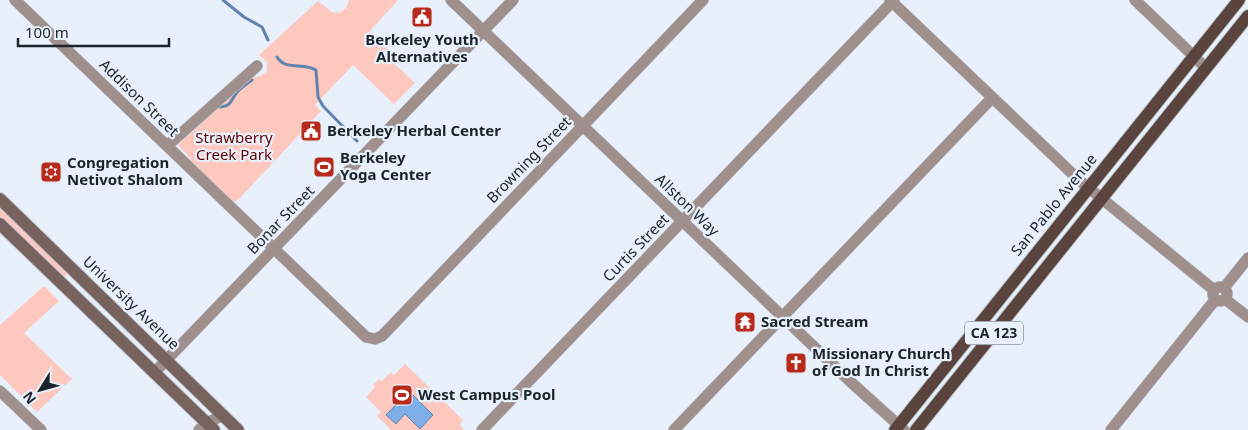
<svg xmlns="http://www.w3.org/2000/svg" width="1248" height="430" viewBox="0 0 1248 430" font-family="'Noto Sans',sans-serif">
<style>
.green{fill:#fec8be}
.water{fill:#7eaee7;stroke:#6084af}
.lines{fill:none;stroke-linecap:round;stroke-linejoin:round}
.stream{stroke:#6084af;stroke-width:3}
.minor-casing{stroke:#c3ccd6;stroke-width:12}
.secondary-casing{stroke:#c3ccd6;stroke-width:14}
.primary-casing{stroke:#c3ccd6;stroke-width:14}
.minor{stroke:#9f908d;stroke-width:11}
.secondary{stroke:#78625e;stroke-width:12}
.primary{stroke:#5b433e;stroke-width:12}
.labels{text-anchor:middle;stroke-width:4.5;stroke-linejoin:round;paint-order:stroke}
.shield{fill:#e8f1fb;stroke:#58616a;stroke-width:1}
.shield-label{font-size:14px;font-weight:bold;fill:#1b232c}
.poi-label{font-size:15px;font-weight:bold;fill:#1b232c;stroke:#e8f1fb;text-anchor:start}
.street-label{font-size:15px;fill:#1b232c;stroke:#e8f1fb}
.park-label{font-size:15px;fill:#620000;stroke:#e8f1fb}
</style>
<rect width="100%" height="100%" fill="#e8f1fb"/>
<path class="green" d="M 349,0 L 398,0 L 370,31 L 387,48 L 383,53 L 415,83 L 394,104 L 353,65 L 315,105 L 321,111 L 239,199 L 233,202 L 189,161 L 191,159 L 178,145 L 251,78 L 261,76 L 267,71 L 267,62 L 259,55 L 318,1 L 332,12 L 340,13 L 346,8 Z
M 0,208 L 68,273 L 68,274 L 63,278 L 0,218 Z
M 44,286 L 59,301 L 24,333 L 72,379 L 37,412 L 0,375 L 0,325 Z
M 405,364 L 463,420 L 460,424 L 464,430 L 391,430 L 377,416 L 381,412 L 366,397 L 375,387 L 373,385 L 379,379 L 382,381 L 391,372 L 394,375 Z"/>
<path class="water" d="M 409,391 L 433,415 L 420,429 L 405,414 L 396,424 L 386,415 Z"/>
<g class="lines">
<path class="stream" d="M 223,0 L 244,17 L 262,27 L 268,40
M 277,57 C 285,71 304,62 316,70 L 318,97 L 323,106 L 357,141
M 220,107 C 231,106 230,102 235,95 C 238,89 247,84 252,80"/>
<g class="minor-casing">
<path id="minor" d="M 15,0 L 366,337 L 375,339 L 382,336 L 703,0
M 451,0 L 853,384 L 904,430
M 890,0 L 1079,180 L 1214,290
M 1135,0 L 1206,68
M 167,146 L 257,66
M1213 294a7 7 0 1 1 14 0a7 7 0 1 1-14 0Z
M 1224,288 L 1248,258
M 1225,299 L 1248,317
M 154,373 L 513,0
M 0,391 L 41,430
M 199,430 L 207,423 L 223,415
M 482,430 L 894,0
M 674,430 L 992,98
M 1111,430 L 1215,300"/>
</g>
<g class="secondary-casing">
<path id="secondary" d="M 0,199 L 238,430
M 0,224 L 214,430"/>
</g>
<g class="primary-casing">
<path id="primary" d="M 895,430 L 1239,0
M 916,430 L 1248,16"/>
</g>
<use href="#minor" class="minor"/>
<use href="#secondary" class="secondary"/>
<use href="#primary" class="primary"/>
</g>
<defs>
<g id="civic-square" transform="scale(1.125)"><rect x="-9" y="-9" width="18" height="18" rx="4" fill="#b82b1c" stroke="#e8f1fb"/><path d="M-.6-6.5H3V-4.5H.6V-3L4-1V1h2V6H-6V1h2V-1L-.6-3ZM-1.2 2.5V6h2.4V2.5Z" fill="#fff"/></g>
<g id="stadium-square" transform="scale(1.125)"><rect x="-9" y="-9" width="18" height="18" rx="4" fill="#b82b1c" stroke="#e8f1fb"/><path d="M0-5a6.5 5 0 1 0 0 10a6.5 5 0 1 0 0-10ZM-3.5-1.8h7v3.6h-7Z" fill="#fff"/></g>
<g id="synagogue-square" transform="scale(1.125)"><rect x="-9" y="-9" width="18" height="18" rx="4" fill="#b82b1c" stroke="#e8f1fb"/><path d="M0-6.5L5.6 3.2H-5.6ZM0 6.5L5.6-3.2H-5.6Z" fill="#fff"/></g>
<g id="temple-square" transform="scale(1.125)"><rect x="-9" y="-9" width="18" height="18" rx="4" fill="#b82b1c" stroke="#e8f1fb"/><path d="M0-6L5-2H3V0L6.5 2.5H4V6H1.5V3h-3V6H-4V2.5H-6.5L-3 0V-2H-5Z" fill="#fff"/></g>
<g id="church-square" transform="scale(1.125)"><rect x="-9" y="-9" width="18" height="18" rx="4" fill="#b82b1c" stroke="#e8f1fb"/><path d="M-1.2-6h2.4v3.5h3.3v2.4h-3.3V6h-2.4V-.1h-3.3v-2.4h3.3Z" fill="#fff"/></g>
</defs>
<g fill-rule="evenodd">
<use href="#civic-square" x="422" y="17"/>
<use href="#civic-square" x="311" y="131"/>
<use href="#stadium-square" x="324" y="167"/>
<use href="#synagogue-square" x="51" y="172"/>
<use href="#temple-square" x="745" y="322"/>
<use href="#church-square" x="796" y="363"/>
<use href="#stadium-square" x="402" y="395"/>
</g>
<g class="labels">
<rect class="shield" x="965" y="321.5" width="58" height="23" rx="4"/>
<g class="shield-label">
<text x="994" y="338">CA 123</text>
</g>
<g class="poi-label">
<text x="422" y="45" text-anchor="middle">Berkeley Youth<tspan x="422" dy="17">Alternatives</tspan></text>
<text x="327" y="136">Berkeley Herbal Center</text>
<text x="340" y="163">Berkeley<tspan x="340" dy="17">Yoga Center</tspan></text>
<text x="67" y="168">Congregation<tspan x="67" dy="17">Netivot Shalom</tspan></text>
<text x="761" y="327">Sacred Stream</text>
<text x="812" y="359">Missionary Church<tspan x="812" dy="17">of God In Christ</tspan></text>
<text x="418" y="400">West Campus Pool</text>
</g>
<g class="street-label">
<text transform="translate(139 98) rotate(44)" y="5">Addison Street</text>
<text transform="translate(529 160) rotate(-46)" y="5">Browning Street</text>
<text transform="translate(687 205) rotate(44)" y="5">Allston Way</text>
<text transform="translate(1054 205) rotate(-51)" y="5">San Pablo Avenue</text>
<text transform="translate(281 220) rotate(-46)" y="5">Bonar Street</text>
<text transform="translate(636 248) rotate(-46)" y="5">Curtis Street</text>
<text transform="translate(131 303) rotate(44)" y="5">University Avenue</text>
</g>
<g class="park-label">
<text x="234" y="143">Strawberry<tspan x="234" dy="17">Creek Park</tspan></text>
</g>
</g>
<g transform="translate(40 390) rotate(233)" stroke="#e8f1fb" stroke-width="4" paint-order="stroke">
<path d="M0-4L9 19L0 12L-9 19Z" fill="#1b232c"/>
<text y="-8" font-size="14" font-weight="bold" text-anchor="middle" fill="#1b232c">N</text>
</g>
<path d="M18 38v8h151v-8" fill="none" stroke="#1b232c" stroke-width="2.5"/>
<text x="25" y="38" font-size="15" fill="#1b232c" stroke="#e8f1fb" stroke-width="4" paint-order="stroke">100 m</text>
</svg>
